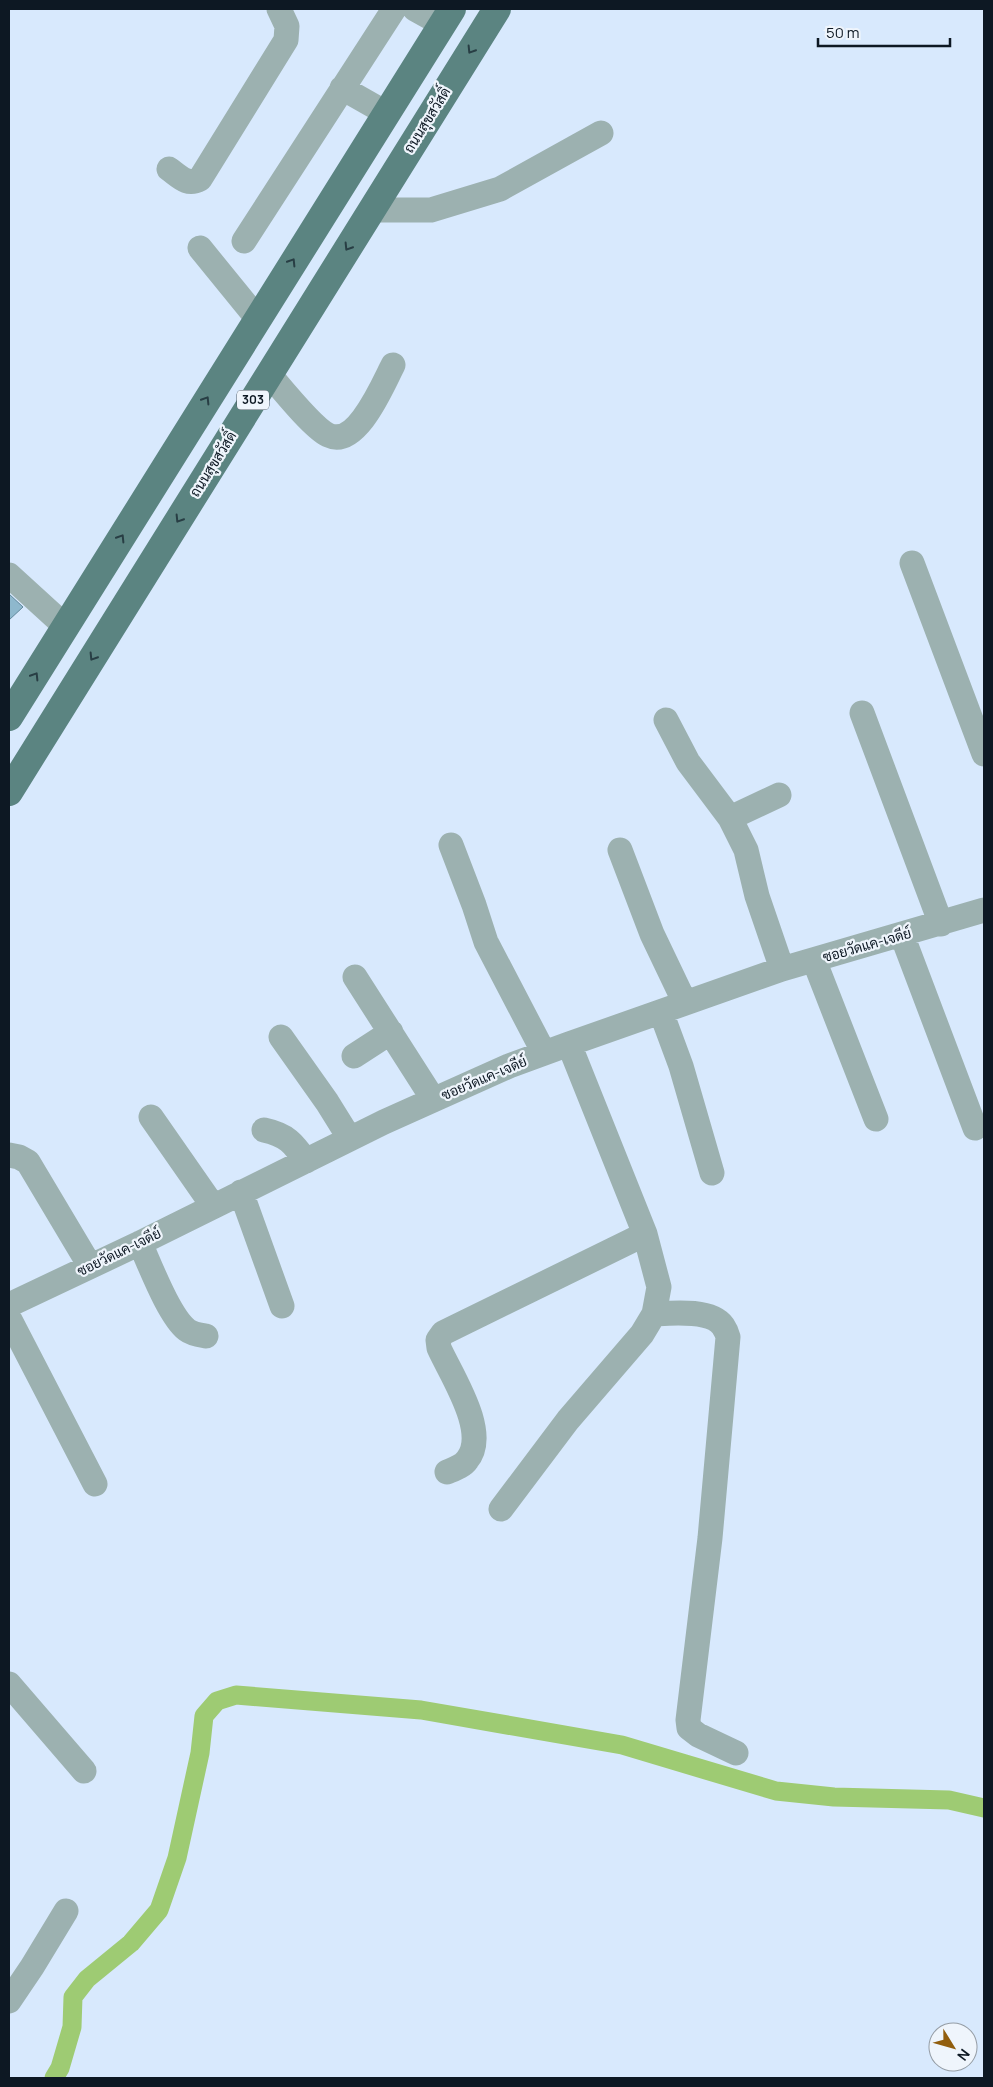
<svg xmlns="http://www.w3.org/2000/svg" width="993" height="2087" viewBox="0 0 993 2087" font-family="Manrope,Sarabun,sans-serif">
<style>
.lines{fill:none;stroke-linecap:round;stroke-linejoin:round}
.canal{stroke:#9ecb73;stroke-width:19}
.building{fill:#8eb8cd;stroke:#60889c}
.minor{stroke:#9cb1b0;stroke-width:25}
.major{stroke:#5b8481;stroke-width:28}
.oneway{stroke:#283e44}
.labels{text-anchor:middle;stroke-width:4.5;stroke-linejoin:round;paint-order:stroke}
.shield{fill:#eff5fc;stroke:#515a64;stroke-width:1}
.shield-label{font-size:12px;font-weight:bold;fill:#0d1823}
.street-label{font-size:14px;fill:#0d1823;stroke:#eff5fc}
</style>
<rect width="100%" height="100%" fill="#d8e9fd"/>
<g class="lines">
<path class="canal" d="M 54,2078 L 60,2068 L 72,2027 L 73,1997 L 87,1979 L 131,1943 L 159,1910 L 177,1858 L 200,1753 L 204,1716 L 217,1701 L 236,1695 L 421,1710 L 622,1745 L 776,1791 L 834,1797 L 949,1800 L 984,1808"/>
</g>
<path class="building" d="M 9,594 L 23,607 L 9,620 Z"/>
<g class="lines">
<path class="minor" d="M 415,9 L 442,24
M 342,88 L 386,113
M 169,169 C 180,177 187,186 200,179 L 286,40 L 287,26 L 279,9
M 371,210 L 431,210 L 500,189 L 601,133
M 244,241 L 394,9
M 200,248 L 257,318
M 269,374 C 281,388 313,428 328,435 C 357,449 383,384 393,365
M 912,563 L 984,754
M 9,575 L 66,627
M 862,713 L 941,924
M 666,720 L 688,762 L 730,818 L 746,850 L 757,896 L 782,969
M 730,818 L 779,795
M 451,845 L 474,905 L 486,942 L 544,1053
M 620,850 L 652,934 L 685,1003
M 902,935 L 975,1128
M 814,960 L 876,1119
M 355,977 L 433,1099
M 661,1012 L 681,1066 L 712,1173
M 281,1037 L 327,1102 L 350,1139
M 354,1056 L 391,1032
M 151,1117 L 213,1206
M 264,1130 C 287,1135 293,1143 306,1161
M 9,1155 L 19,1157 L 28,1162 L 90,1266
M 241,1192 L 282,1306
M 140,1243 C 150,1265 169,1316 187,1330 C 192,1334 200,1335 206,1336
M 9,1305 L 140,1243 L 384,1122 L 509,1066 L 569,1044 L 782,969 L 984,910
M 654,1314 C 672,1313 711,1309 723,1326 C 725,1329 727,1333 728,1337 L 710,1538 L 688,1720 L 689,1728 L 698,1735 L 736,1753
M 9,1318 L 95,1484
M 447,1472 C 454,1469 463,1466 467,1460 C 490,1433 451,1375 439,1348 L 438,1340 L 443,1333 L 645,1234
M 501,1509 L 568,1420 L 642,1334 L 654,1314 L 659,1287 L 645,1234 L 569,1044
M 9,1684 L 84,1771
M 9,2001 L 32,1967 L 66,1911"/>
<path class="major" d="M 9,717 L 452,9
M 9,792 L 497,9"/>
</g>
<defs><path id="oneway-chevron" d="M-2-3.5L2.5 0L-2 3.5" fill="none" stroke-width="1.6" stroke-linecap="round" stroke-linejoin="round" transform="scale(1.25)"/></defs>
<g class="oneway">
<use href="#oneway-chevron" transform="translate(471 50) rotate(122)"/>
<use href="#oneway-chevron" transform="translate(348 247) rotate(122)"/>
<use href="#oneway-chevron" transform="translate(292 262) rotate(-58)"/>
<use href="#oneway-chevron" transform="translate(206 400) rotate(-58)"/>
<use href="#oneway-chevron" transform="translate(179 519) rotate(122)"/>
<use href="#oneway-chevron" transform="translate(121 538) rotate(-58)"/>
<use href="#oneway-chevron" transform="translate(93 657) rotate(122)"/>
<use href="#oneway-chevron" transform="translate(35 676) rotate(-58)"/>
</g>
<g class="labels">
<rect class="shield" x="237" y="390.5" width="32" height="19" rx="4"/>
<g class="shield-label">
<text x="253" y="404">303</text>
</g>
<g class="street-label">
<text transform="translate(427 120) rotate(-58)" y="5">ถนนสุขสวัสดิ์</text>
<text transform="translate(213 464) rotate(-58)" y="5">ถนนสุขสวัสดิ์</text>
<text transform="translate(867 945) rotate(-16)" y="5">ซอยวัดแค-เจดีย์</text>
<text transform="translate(484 1078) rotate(-23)" y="5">ซอยวัดแค-เจดีย์</text>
<text transform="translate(119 1252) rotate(-26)" y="5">ซอยวัดแค-เจดีย์</text>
</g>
</g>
<rect width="993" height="2087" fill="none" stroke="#0d1823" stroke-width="20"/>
<g transform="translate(953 2047) rotate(127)"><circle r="24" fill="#eff5fc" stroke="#959da5"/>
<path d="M0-4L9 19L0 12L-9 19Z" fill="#915e0e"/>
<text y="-8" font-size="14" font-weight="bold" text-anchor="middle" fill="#0d1823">N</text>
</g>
<path d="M818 38v8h132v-8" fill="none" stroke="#0d1823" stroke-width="2.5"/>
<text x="826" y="38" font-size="15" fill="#0d1823" stroke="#eff5fc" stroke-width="4" paint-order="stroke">50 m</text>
</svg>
